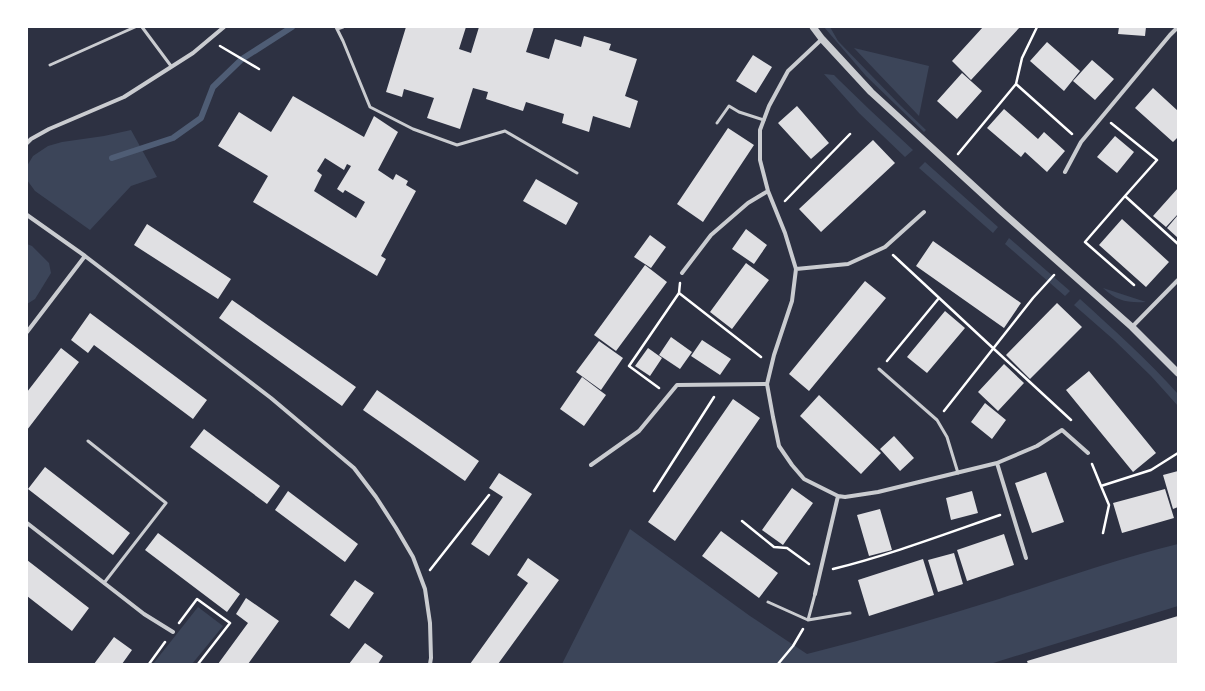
<svg xmlns="http://www.w3.org/2000/svg" width="1205" height="691" viewBox="0 0 1205 691" font-family="'DM Sans',sans-serif">
<style>
.green{fill:#3c4559}
.lines{fill:none;stroke-linecap:round;stroke-linejoin:round}
.stream{stroke:#4f5d75;stroke-width:6}
.building{fill:#e0e0e3;fill-rule:evenodd}
.path{stroke:#fff;stroke-width:2.5}
.service{stroke:#caccd0;stroke-width:3}
.minor{stroke:#caccd0;stroke-width:4}
.tertiary{stroke:#caccd0;stroke-width:7}
</style>
<rect width="100%" height="100%" fill="#2d3142"/>
<path class="green" d="M 824,27 L 830,27 L 838,41 L 901,106 L 926,130 L 924,132 L 866,76 Z
M 854,48 L 929,66 L 919,116 Z
M 824,74 L 834,75 L 840,81 L 870,110 L 913,150 L 905,157 L 859,113 Z
M 131,130 L 157,177 L 131,186 L 90,230 L 35,191 L 27,180 L 27,166 L 33,156 L 48,146 L 62,142 L 104,136 Z
M 925,162 L 998,227 L 993,233 L 919,168 Z
M 1009,238 L 1070,291 L 1065,296 L 1005,244 Z
M 27,244 L 32,246 L 49,263 L 51,273 L 35,299 L 27,304 Z
M 1103,288 L 1146,302 C 1127,303 1117,301 1103,288 Z
M 1080,299 C 1114,330 1148,360 1178,394 L 1178,406 L 1151,376 L 1114,340 L 1074,305 Z
M 630,529 L 750,616 L 807,654 C 871,638 935,619 999,599 C 1058,580 1117,559 1178,544 L 1178,606 L 990,664 L 562,664 Z
M 198,607 L 223,626 L 192,664 L 153,664 Z"/>
<g class="lines">
<path class="stream" d="M 112,158 L 173,138 L 201,118 L 213,87 L 242,59 L 292,27"/>
</g>
<path class="building" d="M 406,27 L 466,27 L 459,49 L 471,53 L 479,27 L 534,27 L 526,52 L 549,59 L 555,39 L 581,47 L 584,36 L 611,44 L 609,50 L 637,59 L 625,96 L 638,101 L 630,128 L 593,116 L 589,132 L 562,123 L 564,114 L 526,102 L 523,111 L 486,99 L 488,92 L 473,88 L 460,129 L 427,118 L 434,98 L 404,89 L 402,97 L 386,92 Z
M 983,27 L 1020,27 L 971,80 L 952,61 Z
M 1119,27 L 1146,27 L 1145,36 L 1118,34 Z
M 1047,42 L 1080,71 L 1064,91 L 1030,61 Z
M 753,55 L 772,67 L 756,93 L 736,81 Z
M 1092,60 L 1114,79 L 1095,100 L 1073,81 Z
M 962,73 L 982,91 L 957,119 L 937,101 Z
M 1153,88 L 1178,111 L 1178,137 L 1173,142 L 1135,108 Z
M 293,96 L 364,137 L 374,116 L 398,132 L 378,170 L 393,180 L 396,174 L 408,181 L 406,185 L 416,191 L 381,256 L 386,259 L 377,276 L 253,202 L 268,176 L 218,146 L 239,112 L 271,132 ZM 325,158 L 344,170 L 347,164 L 351,166 L 337,189 L 343,193 L 345,190 L 365,202 L 356,218 L 314,191 L 322,175 L 317,171 Z
M 797,106 L 829,143 L 811,159 L 778,123 Z
M 1004,109 L 1038,139 L 1044,132 L 1065,151 L 1047,172 L 1025,152 L 1021,157 L 987,128 Z
M 728,128 L 754,145 L 703,222 L 677,204 Z
M 1115,136 L 1134,152 L 1117,173 L 1097,157 Z
M 873,140 L 895,163 L 821,232 L 799,209 Z
M 536,179 L 578,203 L 566,225 L 523,201 Z
M 1178,188 L 1178,214 L 1166,227 L 1153,216 Z
M 1178,215 L 1178,238 L 1167,228 Z
M 1122,219 L 1169,262 L 1157,275 L 1148,267 L 1157,275 L 1146,287 L 1099,245 Z
M 147,224 L 231,279 L 218,299 L 134,245 Z
M 746,229 L 767,245 L 754,264 L 732,249 Z
M 650,235 L 666,247 L 651,268 L 634,257 Z
M 933,241 L 1021,303 L 1004,328 L 916,266 Z
M 746,263 L 769,280 L 732,329 L 710,312 Z
M 645,265 L 667,282 L 616,351 L 594,335 Z
M 865,281 L 886,298 L 809,391 L 789,374 Z
M 232,300 L 356,387 L 342,406 L 219,318 Z
M 1057,303 L 1082,327 L 1030,379 L 1006,355 Z
M 945,311 L 965,328 L 927,373 L 907,357 Z
M 90,313 L 207,400 L 193,419 L 94,345 L 88,353 L 71,340 Z
M 671,337 L 692,352 L 680,369 L 659,355 Z
M 702,340 L 731,359 L 720,375 L 691,356 Z
M 599,341 L 623,358 L 601,390 L 576,372 Z
M 61,348 L 79,362 L 27,430 L 27,392 Z
M 648,348 L 662,358 L 650,376 L 635,366 Z
M 1004,364 L 1024,383 L 998,411 L 978,392 Z
M 1089,371 L 1156,453 L 1133,472 L 1066,390 Z
M 582,377 L 606,395 L 584,426 L 560,409 Z
M 377,390 L 479,461 L 465,481 L 363,410 Z
M 819,395 L 881,453 L 861,474 L 800,416 Z
M 733,399 L 760,418 L 675,541 L 648,522 Z
M 985,403 L 1006,420 L 992,439 L 971,422 Z
M 204,429 L 280,486 L 267,504 L 190,447 Z
M 894,436 L 914,458 L 900,471 L 880,449 Z
M 45,467 L 130,533 L 113,555 L 28,489 Z
M 1178,471 L 1178,507 L 1173,509 L 1163,475 Z
M 1046,472 L 1064,522 L 1032,533 L 1015,483 Z
M 499,473 L 532,494 L 489,556 L 471,544 L 503,497 L 489,488 Z
M 792,488 L 813,503 L 783,545 L 762,530 Z
M 1165,489 L 1174,518 L 1122,533 L 1113,503 Z
M 288,491 L 358,544 L 345,562 L 275,510 Z
M 972,491 L 978,513 L 951,520 L 946,498 Z
M 880,509 L 892,550 L 869,556 L 857,515 Z
M 721,531 L 778,573 L 759,598 L 702,556 Z
M 158,533 L 240,594 L 227,612 L 145,550 Z
M 1004,534 L 1014,565 L 967,581 L 957,550 Z
M 954,553 L 963,584 L 938,592 L 928,560 Z
M 528,558 L 559,580 L 498,664 L 470,664 L 528,583 L 517,575 Z
M 923,559 L 934,595 L 869,616 L 858,580 Z
M 27,560 L 89,608 L 72,631 L 27,596 Z
M 355,580 L 374,593 L 349,629 L 330,615 Z
M 246,598 L 279,621 L 248,664 L 218,664 L 248,623 L 236,614 Z
M 1178,616 L 1178,664 L 1028,664 L 1027,661 Z
M 114,637 L 132,650 L 122,664 L 94,664 Z
M 365,643 L 383,656 L 378,664 L 349,664 Z"/>
<g class="lines">
<path class="path" d="M 220,46 L 259,69
M 1016,84 L 1072,134
M 1111,123 L 1157,160 L 1125,196 L 1178,244
M 958,154 L 1016,84 L 1022,58 L 1037,27
M 1125,196 L 1085,242 L 1134,285
M 785,201 L 850,134
M 893,255 L 994,349 L 1071,420
M 679,293 L 761,357
M 887,361 L 939,298
M 659,388 L 629,366 L 679,293 L 680,283
M 944,411 L 1033,298 L 1054,275
M 1092,464 L 1101,486
M 654,491 L 714,397
M 742,521 L 774,547 L 787,548 L 809,564
M 1103,533 L 1109,505 L 1101,486 L 1151,470 L 1178,453
M 833,569 C 890,555 945,534 1000,515
M 430,570 L 489,495
M 179,623 L 197,599 L 230,623 L 198,664
M 149,664 L 165,642
M 778,664 L 793,646 L 803,629"/>
<path class="service" d="M 142,27 L 171,66
M 336,27 L 343,41 L 370,107 L 413,129 L 457,145 L 505,131 L 577,173
M 337,29 L 343,27
M 50,65 L 135,27
M 717,123 L 729,106 L 739,112 L 764,120
M 879,369 L 937,420 L 947,437 L 958,473
M 88,441 L 166,503 L 104,583
M 768,602 L 808,620 L 850,613
M 808,620 L 815,594"/>
<path class="minor" d="M 822,39 L 788,71 L 769,106 L 760,130 L 760,160 L 768,191 L 785,233 L 796,269 L 792,301 L 774,355 L 767,384 L 773,417 L 779,446 L 792,465 L 804,479 L 838,496 L 845,497 L 878,492 L 997,463 L 1037,446 L 1062,430 L 1088,453
M 27,143 L 31,139 L 49,129 L 124,97 L 193,53 L 224,27
M 1065,172 L 1081,142 L 1170,35 L 1178,27
M 27,215 L 85,256 L 271,398 L 354,468 L 376,497 L 396,528 L 413,557 L 425,589 L 430,623 L 431,658 L 430,664
M 796,269 L 848,264 L 885,247 L 924,212
M 682,273 L 711,235 L 748,203 L 768,191
M 1132,327 L 1178,280
M 27,332 L 85,256
M 997,463 L 1026,558
M 591,465 L 639,431 L 677,385 L 767,384
M 27,523 L 144,614 L 173,632
M 815,594 L 838,496"/>
<path class="tertiary" d="M 813,27 L 822,39 L 871,92 L 1002,212 L 1132,327 L 1178,373"/>
</g>
<rect width="1205" height="691" fill="none" stroke="#ffffff" stroke-width="56"/>
</svg>
